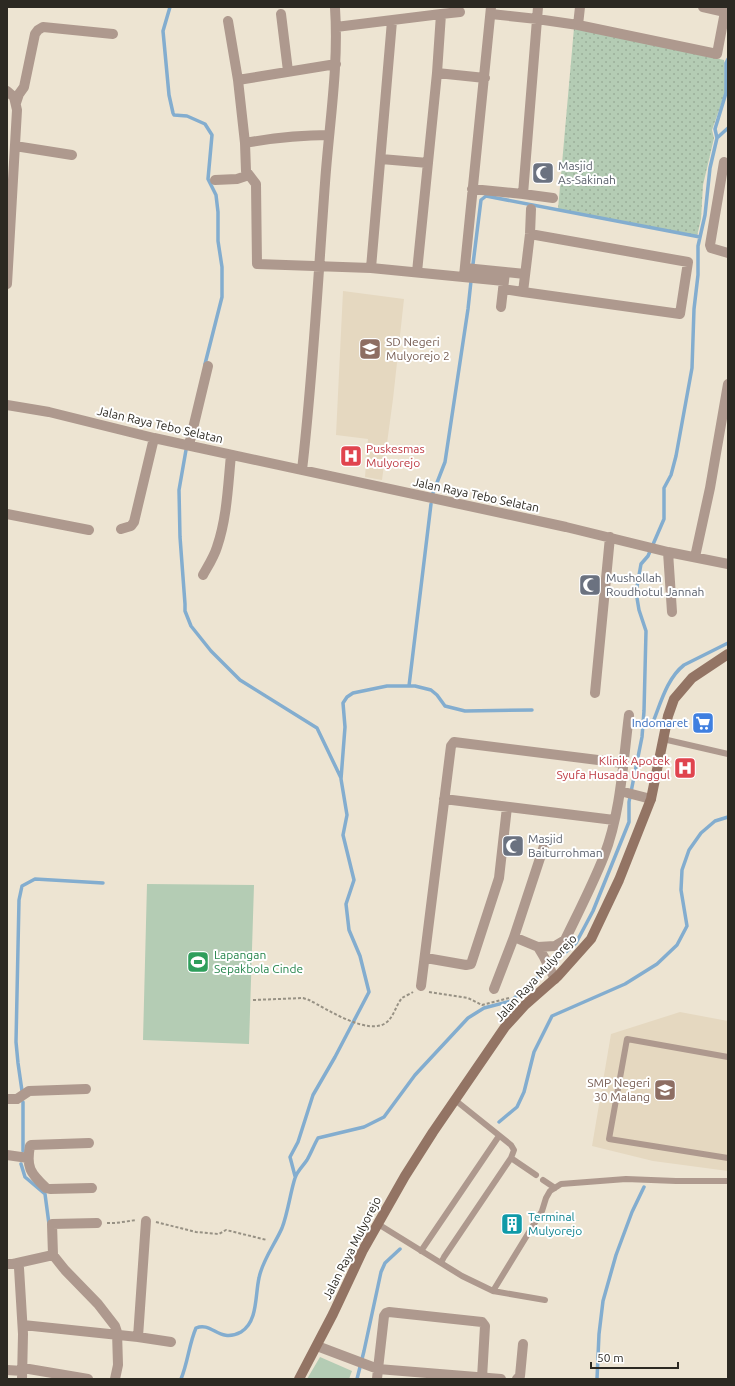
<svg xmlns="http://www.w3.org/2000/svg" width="735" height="1386" viewBox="0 0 735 1386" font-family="Ubuntu,sans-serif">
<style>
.built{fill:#e5d8c0}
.grass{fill:url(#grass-dots)}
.pitch{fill:#b4ccb4}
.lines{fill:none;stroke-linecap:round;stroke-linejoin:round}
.stream{stroke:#83adcf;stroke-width:3.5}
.path{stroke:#979184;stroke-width:2;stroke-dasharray:3 2;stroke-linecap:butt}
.service{stroke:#ae998e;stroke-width:6}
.minor{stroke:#ae998e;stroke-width:10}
.secondary{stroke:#937464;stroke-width:10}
.labels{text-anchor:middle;stroke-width:4;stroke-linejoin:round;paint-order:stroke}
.worship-label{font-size:12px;fill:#5b616d;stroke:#fff;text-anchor:start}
.education-label{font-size:12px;fill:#785e54;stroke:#fff;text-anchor:start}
.street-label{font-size:12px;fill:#2c2922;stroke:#fff}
.health-label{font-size:12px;fill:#be3a42;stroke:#fff;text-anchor:start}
.shop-label{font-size:12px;fill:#366cbe;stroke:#fff;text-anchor:end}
.leisure-label{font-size:12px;fill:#27864d;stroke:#fff;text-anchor:start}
.culture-label{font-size:12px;fill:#0d838f;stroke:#fff;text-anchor:start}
</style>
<defs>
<pattern id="grass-dots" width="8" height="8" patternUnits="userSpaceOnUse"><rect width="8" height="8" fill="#b4ccb4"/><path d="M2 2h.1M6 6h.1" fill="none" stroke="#9baf9a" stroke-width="1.8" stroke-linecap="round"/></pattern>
</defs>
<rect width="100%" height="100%" fill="#ede4d2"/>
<path class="built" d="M 343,291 L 404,299 L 393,399 L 382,480 L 365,477 L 368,439 L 336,435 Z
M 680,1012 L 728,1021 L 728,1171 L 653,1161 L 592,1146 L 611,1034 Z"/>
<path class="grass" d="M 574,28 L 724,60 L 725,93 L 712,130 L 714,138 L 703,185 L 701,219 L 697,236 L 558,209 Z"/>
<path class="pitch" d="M 147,884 L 254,885 L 249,1044 L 143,1040 Z
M 320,1357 L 352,1371 L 349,1379 L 307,1379 Z"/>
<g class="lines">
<path class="stream" d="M 170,7 L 163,31 L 169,95 L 173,113 L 174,115 L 187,116 L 205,124 L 212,135 L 208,179 L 216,195 L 218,212 L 218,241 L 222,267 L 222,297 L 205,364
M 717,138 L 728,128
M 473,264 L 481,200 L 486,196 L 700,237
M 186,450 L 179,490 L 180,537 L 185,604 L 185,611 L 191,626 L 211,651 L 240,680 L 317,728 L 341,778
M 433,493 L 445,462 L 468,309 L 471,281
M 409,686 L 431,504
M 651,727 C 660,706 666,679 684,665 L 728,643
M 502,1014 L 511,1001
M 22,1091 L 18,1063 L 16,1042 L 19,900 L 22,886 L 35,879 L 103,883
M 499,1122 L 517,1107 L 524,1092 L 534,1052 L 552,1016 L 625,984 L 657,964 L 677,945 L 687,926 L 681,890 L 682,870 L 689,850 L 701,833 L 715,821 L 728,817
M 23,1151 L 23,1102
M 21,1164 L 25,1177 L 45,1194 L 49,1224
M 295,1176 L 290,1157 L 298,1142 L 313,1095 L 335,1057 L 369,992 L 360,956 L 349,930 L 346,904 L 354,880 L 343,835 L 347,815 L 341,779 L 345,727 L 343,703 L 347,697 L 353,693 L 387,686 L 415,686 L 431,690 L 437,695 L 445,706 L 465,711 L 532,710
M 181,1379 C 188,1362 189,1344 196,1328 C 212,1321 219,1344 241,1332 C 258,1322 255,1295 259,1278 C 262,1261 275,1244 282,1228 C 288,1212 290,1194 295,1178 C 297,1171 303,1166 307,1160 C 311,1153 314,1145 318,1138 L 364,1127 L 384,1117 L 415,1075 L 468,1018 L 484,1008 L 511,1001 L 576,943 L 593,911 L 629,822 L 629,802 L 642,737 L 644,711 L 646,631 L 639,610 L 636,592 L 641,564 L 648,556 L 664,519 L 664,488 L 671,475 L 676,456 L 692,368 L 694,309 L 698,275 L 698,246 L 705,215 L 710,168 L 717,138 L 715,129 L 726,93 L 726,63 L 728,59
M 357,1379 L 364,1351 L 381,1272 L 385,1263 L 400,1249
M 597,1379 L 599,1334 L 603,1301 L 616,1255 L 632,1212 L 644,1187"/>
<path class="path" d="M 429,992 L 468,998 L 482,1005 L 509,998 L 515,1000
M 253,1000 L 303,998 L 309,1000 C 327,1009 369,1037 387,1022 C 394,1016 396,1005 402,998 C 405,996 410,994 413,992
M 156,1222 L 196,1232 L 219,1234 L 226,1230 L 267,1240
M 107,1223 L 116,1223 L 136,1220"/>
<path class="service" d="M 663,739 L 728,754
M 728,1057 L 627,1039 L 609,1139 L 728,1158
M 511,1158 L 536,1175
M 543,1180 L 555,1188
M 378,1224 L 441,1263 L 444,1257 L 511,1158 L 514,1150 L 511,1145 L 455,1100
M 421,1251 L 499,1136
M 441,1263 L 462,1276 L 493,1291 L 545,1300
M 493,1291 L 542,1211 L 546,1198 L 550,1191 L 561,1184 L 626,1179 L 676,1181 L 728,1181"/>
<path class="minor" d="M 281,14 L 288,71
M 441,14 L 460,12
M 491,14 L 537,19 L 578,25 L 717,54 L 725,12 L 703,7
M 228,21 L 238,80 L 245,143
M 578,25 L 580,7
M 336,27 L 441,14 L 437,73 L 417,272
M 437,73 L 485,78
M 238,80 L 336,64
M 7,91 L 14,97 L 17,110 L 7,284
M 16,103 L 19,94 L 24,87 L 35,34 L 38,30 L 43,27 L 113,34
M 329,135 C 300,135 273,138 245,143 L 246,171 L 256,184 L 257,264 L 371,268 L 504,281
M 15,146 L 72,155
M 381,159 L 428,163
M 724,162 L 710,245 L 711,248 L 728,253
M 215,180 L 237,179 L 249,175
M 472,189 L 523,194 L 538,7
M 523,194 L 553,198
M 530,234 L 688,262 L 680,314 L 523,292 L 530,234 L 531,209
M 371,268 L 392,21
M 465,268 L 505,272
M 464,276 L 491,7
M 503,289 L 523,292
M 501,307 L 505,272 L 525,274
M 7,405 L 49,412 L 154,438 L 566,527 L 668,552 L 728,564
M 189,445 L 208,366
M 302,470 C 313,375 318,279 325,183 C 329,125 339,66 335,8
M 7,514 L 89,530
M 121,529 L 131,526 L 134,522 L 154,438
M 668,552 L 672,612
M 695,557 L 710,488 L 728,384
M 203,575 C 208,566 214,557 217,547 C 227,518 228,485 231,455
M 595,693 L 610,537
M 620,791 L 651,799
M 444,799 L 614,820
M 514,937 L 538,947 L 544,957 L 555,979
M 538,947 L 555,946 L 565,940 C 578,913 593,884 604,856 C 621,812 623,762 629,715
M 426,958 L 466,965 L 471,964 L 472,961 L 499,878 L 507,807
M 421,986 L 451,746 L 454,742 L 622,763
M 494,989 L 514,937 L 544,846
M 7,1099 L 17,1099 L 29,1091 L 86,1089
M 89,1143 L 31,1145 L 30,1146 C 26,1167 30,1173 46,1188 L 50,1189 L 92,1188
M 7,1155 L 28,1158
M 97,1223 L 52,1224 L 53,1255 L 65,1270 L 98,1304 L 115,1326 L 117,1332 L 118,1365 L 115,1379
M 17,1263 L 19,1268 L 23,1334 L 22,1379
M 7,1264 L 13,1264 L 53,1255
M 23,1325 L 138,1337 L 171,1342
M 138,1337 L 146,1221
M 317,1346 L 378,1369 L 377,1379
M 23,1368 L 88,1379
M 7,1370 L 23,1371
M 482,1379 L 482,1378 L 485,1326 L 482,1322 L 389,1312 L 386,1313 L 384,1316 L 378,1369 L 501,1379
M 517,1379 L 520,1376 L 523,1344"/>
<path class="secondary" d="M 299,1379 L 333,1314 L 363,1250 L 405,1176 L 433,1132 L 505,1027 L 525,1005 L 558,976 L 591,939 L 619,880 L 651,799 L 668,716 L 674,699 L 692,678 L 728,654"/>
</g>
<defs>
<g id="mosque-square" transform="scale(1.15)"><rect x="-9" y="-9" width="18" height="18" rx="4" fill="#6b7280" stroke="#fff"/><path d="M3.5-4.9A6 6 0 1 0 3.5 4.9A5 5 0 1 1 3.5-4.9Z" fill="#fff"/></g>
<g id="school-square" transform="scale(1.15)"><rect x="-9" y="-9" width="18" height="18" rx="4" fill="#8d6e63" stroke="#fff"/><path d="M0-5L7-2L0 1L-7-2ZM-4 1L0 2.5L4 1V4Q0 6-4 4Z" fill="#fff"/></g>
<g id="hospital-square" transform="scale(1.15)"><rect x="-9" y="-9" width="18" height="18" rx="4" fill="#e0444e" stroke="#fff"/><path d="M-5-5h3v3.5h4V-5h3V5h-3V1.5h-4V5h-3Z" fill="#fff"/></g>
<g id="supermarket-square" transform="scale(1.15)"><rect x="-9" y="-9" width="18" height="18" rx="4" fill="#3f7fe0" stroke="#fff"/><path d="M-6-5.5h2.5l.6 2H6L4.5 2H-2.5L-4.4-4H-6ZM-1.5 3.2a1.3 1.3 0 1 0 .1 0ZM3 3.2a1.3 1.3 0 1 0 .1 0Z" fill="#fff"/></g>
<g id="stadium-square" transform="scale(1.15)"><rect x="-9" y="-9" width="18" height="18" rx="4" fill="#2e9e5b" stroke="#fff"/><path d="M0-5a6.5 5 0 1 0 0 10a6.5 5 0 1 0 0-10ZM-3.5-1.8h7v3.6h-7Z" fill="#fff"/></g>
<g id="building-square" transform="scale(1.15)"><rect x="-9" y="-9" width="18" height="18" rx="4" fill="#0f9aa8" stroke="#fff"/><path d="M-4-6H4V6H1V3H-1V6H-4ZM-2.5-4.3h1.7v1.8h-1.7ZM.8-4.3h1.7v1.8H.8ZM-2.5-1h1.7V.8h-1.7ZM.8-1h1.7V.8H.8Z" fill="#fff"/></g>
</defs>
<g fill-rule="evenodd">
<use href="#mosque-square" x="543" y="173"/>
<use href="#school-square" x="370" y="349"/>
<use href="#hospital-square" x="351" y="456"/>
<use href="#mosque-square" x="590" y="585"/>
<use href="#supermarket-square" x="703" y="723"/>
<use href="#hospital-square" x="685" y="768"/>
<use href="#mosque-square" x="513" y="846"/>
<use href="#stadium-square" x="198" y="962"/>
<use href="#school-square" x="665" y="1090"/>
<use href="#building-square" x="512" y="1224"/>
</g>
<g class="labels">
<g class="worship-label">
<text x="558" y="170">Masjid<tspan x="558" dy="14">As-Sakinah</tspan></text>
<text x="606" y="582">Mushollah<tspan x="606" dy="14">Roudhotul Jannah</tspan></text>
<text x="528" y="843">Masjid<tspan x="528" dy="14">Baiturrohman</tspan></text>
</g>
<g class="education-label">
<text x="386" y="346">SD Negeri<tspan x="386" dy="14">Mulyorejo 2</tspan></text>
<text x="650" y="1087" text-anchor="end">SMP Negeri<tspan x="650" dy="14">30 Malang</tspan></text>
</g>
<g class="street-label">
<text transform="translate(160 425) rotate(13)" y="4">Jalan Raya Tebo Selatan</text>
<text transform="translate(476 495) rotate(12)" y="4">Jalan Raya Tebo Selatan</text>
<text transform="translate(536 978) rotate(-47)" y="4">Jalan Raya Mulyorejo</text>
<text transform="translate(352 1248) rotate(-63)" y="4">Jalan Raya Mulyorejo</text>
</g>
<g class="health-label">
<text x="366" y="453">Puskesmas<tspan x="366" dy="14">Mulyorejo</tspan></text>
<text x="670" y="765" text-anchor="end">Klinik Apotek<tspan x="670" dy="14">Syufa Husada Unggul</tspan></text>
</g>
<g class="shop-label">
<text x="688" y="727">Indomaret</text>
</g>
<g class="leisure-label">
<text x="214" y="959">Lapangan<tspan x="214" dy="14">Sepakbola Cinde</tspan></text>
</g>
<g class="culture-label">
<text x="528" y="1221">Terminal<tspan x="528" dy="14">Mulyorejo</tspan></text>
</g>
</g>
<rect width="735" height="1386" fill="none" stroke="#2c2922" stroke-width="16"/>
<path d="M591 1362v6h87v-6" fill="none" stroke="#2c2922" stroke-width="2"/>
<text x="597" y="1362" font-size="12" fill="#2c2922" stroke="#ffffff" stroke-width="3" paint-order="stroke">50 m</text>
</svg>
